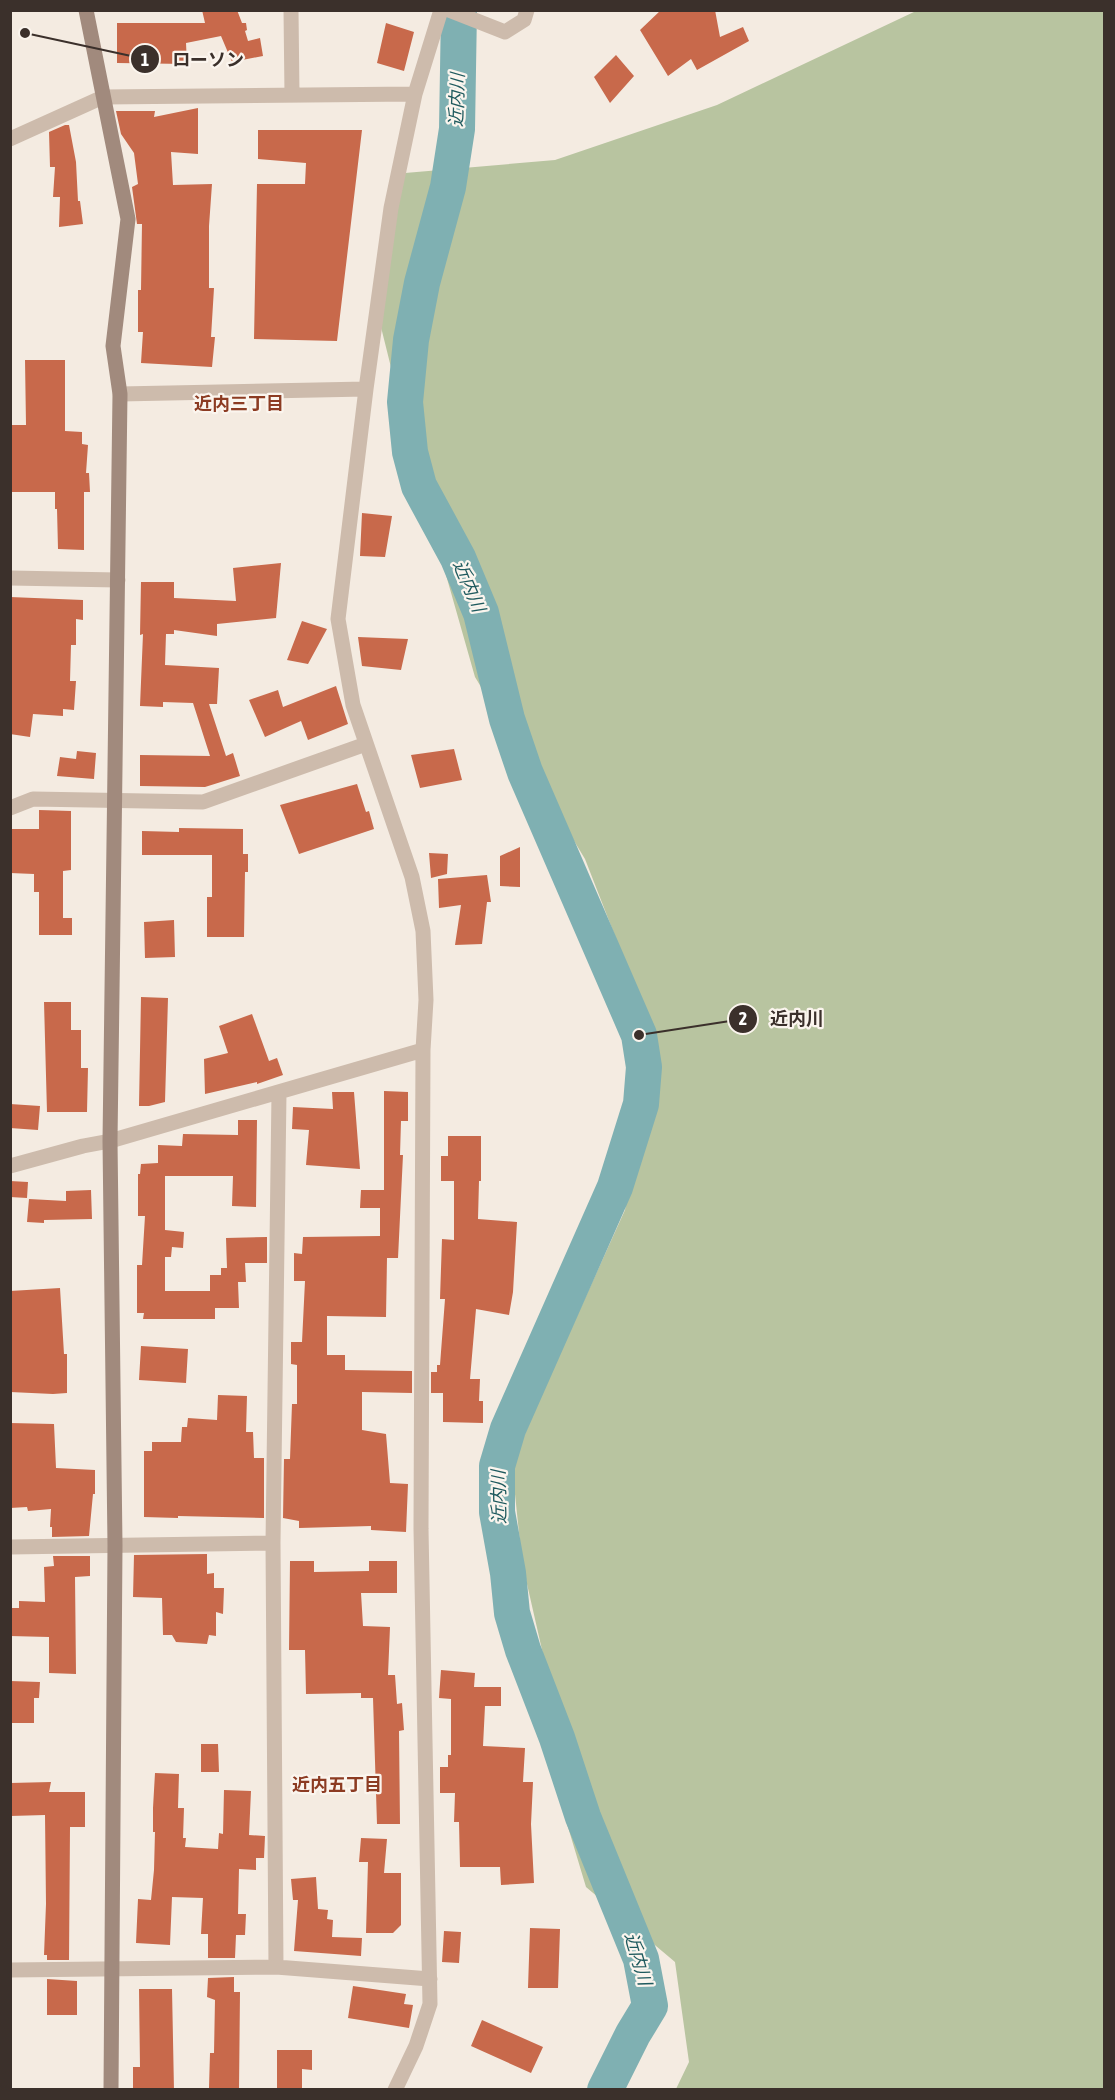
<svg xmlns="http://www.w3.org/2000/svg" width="1115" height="2100" viewBox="0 0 1115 2100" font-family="'Asap Condensed','Noto Sans JP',sans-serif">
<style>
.green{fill:#b8c4a0}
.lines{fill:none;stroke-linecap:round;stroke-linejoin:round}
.river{stroke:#7fb0b2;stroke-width:36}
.building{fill:#c8694b}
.street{stroke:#cdbbac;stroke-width:15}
.secondary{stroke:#a18a7d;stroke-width:15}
.labels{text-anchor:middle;stroke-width:4.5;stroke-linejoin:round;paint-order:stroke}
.water-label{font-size:18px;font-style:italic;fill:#1f5a5e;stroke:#fbf5ee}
.neighbourhood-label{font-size:18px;font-weight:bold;fill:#8c3b22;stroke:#fbf5ee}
.leader{fill:none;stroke:#3b302b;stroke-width:2}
.callout-dot{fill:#3b302b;stroke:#fbf5ee;stroke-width:2}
.mark-label{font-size:18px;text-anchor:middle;font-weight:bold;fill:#fff}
.callout-label{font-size:18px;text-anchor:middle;font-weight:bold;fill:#3b302b;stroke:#fbf5ee;stroke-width:4.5;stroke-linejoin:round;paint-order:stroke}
</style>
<rect width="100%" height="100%" fill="#f4ebe1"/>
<path class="green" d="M 916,11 L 1104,11 L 1104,2089 L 676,2089 L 689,2062 L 675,1962 L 586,1887 L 546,1754 L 545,1663 L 522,1562 L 512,1465 L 542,1393 L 625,1210 L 652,1031 L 585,859 L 475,677 L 419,480 L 377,311 L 405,173 L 555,160 L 717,105 Z"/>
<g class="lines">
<path class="river" d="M 459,10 L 457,129 L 448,187 L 422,283 L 411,340 L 405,402 L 410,452 L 419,486 L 458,558 L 481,613 L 507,719 L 525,772 L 639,1035 L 644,1067 L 641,1104 L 615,1187 L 508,1429 L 497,1466 L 497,1512 L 508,1573 L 512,1613 L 523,1650 L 557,1738 L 583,1817 L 641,1959 L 650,2006 L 633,2034 L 605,2090"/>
</g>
<path class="building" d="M 202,10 L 237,10 L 242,23 L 246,23 L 247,30 L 245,31 L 248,41 L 260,38 L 263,56 L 232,62 L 221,36 L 186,43 L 187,64 L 117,63 L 117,23 L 205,23 Z
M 661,10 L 715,10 L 720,37 L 743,27 L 749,41 L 697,70 L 691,59 L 668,76 L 640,30 Z
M 386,23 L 414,32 L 404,71 L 377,63 Z
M 616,55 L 634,76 L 610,103 L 594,77 Z
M 198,108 L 198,154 L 171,152 L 173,185 L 212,184 L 209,226 L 209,288 L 214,288 L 211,337 L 215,337 L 212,367 L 141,363 L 143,332 L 138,332 L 138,290 L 141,290 L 142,224 L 137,224 L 132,187 L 138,184 L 134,153 L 121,134 L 116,111 L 155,111 L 154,117 Z
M 65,125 L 69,125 L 76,162 L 78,201 L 80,201 L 83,224 L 59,227 L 60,197 L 53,197 L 55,167 L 50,167 L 49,132 Z
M 258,130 L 362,130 L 337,341 L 254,339 L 257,184 L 305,184 L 306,163 L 258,159 Z
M 25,360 L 65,360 L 65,431 L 82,432 L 82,444 L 88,445 L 86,473 L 89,473 L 90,492 L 84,492 L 84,550 L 58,549 L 57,509 L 55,509 L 55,492 L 10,492 L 10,425 L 26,425 Z
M 362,513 L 392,516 L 385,557 L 360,556 Z
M 281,563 L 276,618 L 217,624 L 217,636 L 174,630 L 174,634 L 166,634 L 165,665 L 219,668 L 217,704 L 209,704 L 226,756 L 233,753 L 240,776 L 205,787 L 140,786 L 140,755 L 210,756 L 193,703 L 163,702 L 163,707 L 140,706 L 143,634 L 140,635 L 141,582 L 174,582 L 174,598 L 236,601 L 233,568 Z
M 10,597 L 83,600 L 83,620 L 76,619 L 76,645 L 71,645 L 70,681 L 76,681 L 74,710 L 63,709 L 63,716 L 33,714 L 30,737 L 10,734 Z
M 302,621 L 327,629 L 308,664 L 287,660 Z
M 358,637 L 408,639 L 401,670 L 362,666 Z
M 336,686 L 348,724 L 308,740 L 301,721 L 265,737 L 249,700 L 278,690 L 283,707 Z
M 454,749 L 462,780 L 420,788 L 411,755 Z
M 77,751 L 96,753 L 94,779 L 57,776 L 60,757 L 76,759 Z
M 357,784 L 366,812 L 369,811 L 374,829 L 299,854 L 280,805 Z
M 39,810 L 71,811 L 71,870 L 63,871 L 63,918 L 72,918 L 72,935 L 39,935 L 39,892 L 34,892 L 34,874 L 10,873 L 10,829 L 39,829 Z
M 179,828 L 243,829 L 243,854 L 248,854 L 248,872 L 245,872 L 244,937 L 207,937 L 207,897 L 212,897 L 212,855 L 142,855 L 142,831 L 179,832 Z
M 520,847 L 520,887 L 500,886 L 500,856 Z
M 429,853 L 448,854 L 447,874 L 431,878 Z
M 487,875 L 491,902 L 487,902 L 482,944 L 455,945 L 461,905 L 439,908 L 438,879 Z
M 174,920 L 175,957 L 145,958 L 144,922 Z
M 141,997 L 168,998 L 165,1102 L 149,1106 L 139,1106 Z
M 44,1002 L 71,1002 L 71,1030 L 81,1030 L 81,1068 L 88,1068 L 87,1112 L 47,1112 Z
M 252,1014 L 269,1061 L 277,1058 L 283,1075 L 257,1084 L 257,1082 L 205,1094 L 204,1059 L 228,1053 L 219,1026 Z
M 384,1091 L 408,1092 L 408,1121 L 401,1121 L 400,1155 L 403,1155 L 398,1258 L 387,1258 L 386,1317 L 327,1316 L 327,1355 L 345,1355 L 345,1370 L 412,1371 L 412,1393 L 362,1392 L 362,1430 L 386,1434 L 390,1483 L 408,1484 L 406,1532 L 371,1530 L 371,1526 L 299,1528 L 299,1521 L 283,1518 L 284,1459 L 290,1459 L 292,1404 L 297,1404 L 297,1365 L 291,1364 L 291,1342 L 302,1342 L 305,1281 L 294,1281 L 294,1253 L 302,1254 L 303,1237 L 380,1236 L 380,1208 L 360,1208 L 361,1190 L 384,1190 Z
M 332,1092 L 354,1092 L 360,1169 L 306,1165 L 309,1130 L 292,1129 L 293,1107 L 333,1109 Z
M 10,1104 L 40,1106 L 38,1130 L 10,1128 Z
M 238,1120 L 257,1120 L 256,1207 L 232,1206 L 233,1176 L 165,1176 L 165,1230 L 184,1232 L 183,1248 L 172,1247 L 171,1257 L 165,1257 L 165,1291 L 210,1291 L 210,1275 L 221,1275 L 221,1268 L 227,1268 L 226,1238 L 267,1237 L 267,1263 L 245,1263 L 246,1282 L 238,1282 L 239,1308 L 215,1308 L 215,1319 L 143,1319 L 144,1313 L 137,1313 L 137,1265 L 142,1265 L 145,1216 L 138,1216 L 138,1174 L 140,1174 L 141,1164 L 158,1163 L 158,1145 L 182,1146 L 183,1134 L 238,1135 Z
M 448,1136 L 481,1136 L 481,1181 L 479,1181 L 478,1219 L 517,1222 L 513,1292 L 509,1315 L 476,1309 L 470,1379 L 480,1379 L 479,1401 L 483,1401 L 483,1423 L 443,1422 L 443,1393 L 431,1393 L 431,1372 L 437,1372 L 437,1365 L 440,1365 L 445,1299 L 440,1299 L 442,1239 L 454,1240 L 454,1181 L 441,1181 L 441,1156 L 448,1156 Z
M 10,1181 L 28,1182 L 27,1198 L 10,1197 Z
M 91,1190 L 92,1219 L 44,1220 L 44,1223 L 27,1222 L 29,1199 L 66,1201 L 66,1191 Z
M 60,1288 L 64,1354 L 67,1354 L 67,1393 L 53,1394 L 10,1392 L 10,1291 Z
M 141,1346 L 188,1349 L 186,1383 L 139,1380 Z
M 218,1395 L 247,1396 L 246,1432 L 253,1432 L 254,1458 L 264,1458 L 264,1518 L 178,1516 L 178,1518 L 144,1517 L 144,1451 L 152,1451 L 152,1442 L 181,1442 L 182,1427 L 187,1427 L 188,1418 L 217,1420 Z
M 10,1423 L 54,1424 L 56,1468 L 95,1470 L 95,1494 L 93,1494 L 89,1536 L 52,1537 L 52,1527 L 50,1527 L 51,1509 L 28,1511 L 27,1507 L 10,1508 Z
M 207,1554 L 207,1574 L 214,1573 L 214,1588 L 224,1588 L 223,1614 L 216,1612 L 216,1636 L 209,1635 L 207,1644 L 176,1642 L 172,1635 L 163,1635 L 162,1598 L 133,1597 L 134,1555 Z
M 53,1556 L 90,1556 L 90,1576 L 75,1577 L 76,1674 L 49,1673 L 49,1637 L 10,1636 L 10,1608 L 19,1608 L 19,1601 L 45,1602 L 44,1567 L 54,1566 Z
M 290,1561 L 314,1561 L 314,1572 L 369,1571 L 369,1561 L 397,1561 L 397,1593 L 361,1593 L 363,1626 L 390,1627 L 388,1675 L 395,1675 L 397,1704 L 402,1703 L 404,1730 L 399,1731 L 400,1824 L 377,1824 L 373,1698 L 361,1698 L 361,1693 L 306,1694 L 305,1650 L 289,1650 Z
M 441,1670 L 475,1673 L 474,1687 L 501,1687 L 501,1706 L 485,1706 L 483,1746 L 525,1748 L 523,1782 L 533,1782 L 531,1824 L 534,1883 L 501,1885 L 500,1867 L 460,1867 L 459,1822 L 454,1822 L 455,1793 L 440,1793 L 440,1767 L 448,1767 L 448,1755 L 451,1755 L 451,1699 L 439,1698 Z
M 10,1681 L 40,1682 L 39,1698 L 34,1698 L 34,1723 L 10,1723 Z
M 201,1744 L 218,1744 L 219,1772 L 201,1772 Z
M 155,1773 L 179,1774 L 178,1808 L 184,1808 L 183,1838 L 186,1838 L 185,1847 L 218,1849 L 219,1833 L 223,1834 L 224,1790 L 251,1791 L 249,1835 L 265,1836 L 264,1858 L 256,1858 L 256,1870 L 239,1869 L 238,1914 L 246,1914 L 245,1935 L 236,1935 L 235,1958 L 208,1958 L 208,1934 L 201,1934 L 203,1898 L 172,1897 L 170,1945 L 136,1943 L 138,1899 L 151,1900 L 154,1870 L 155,1832 L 153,1832 L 153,1808 Z
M 51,1782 L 49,1792 L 85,1792 L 85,1827 L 70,1827 L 69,1960 L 47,1960 L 47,1955 L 44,1955 L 46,1904 L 45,1815 L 10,1816 L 10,1783 Z
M 361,1838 L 387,1839 L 384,1873 L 401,1873 L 401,1925 L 393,1933 L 366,1933 L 368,1862 L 359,1862 Z
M 316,1877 L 318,1909 L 328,1910 L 327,1919 L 333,1920 L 332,1937 L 362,1938 L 361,1956 L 294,1951 L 298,1900 L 293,1900 L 291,1879 Z
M 530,1928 L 560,1929 L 558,1988 L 528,1988 Z
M 444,1931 L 461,1932 L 459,1963 L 442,1962 Z
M 234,1977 L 234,1992 L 240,1992 L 239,2090 L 209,2088 L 210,2053 L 214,2053 L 215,2000 L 207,1997 L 208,1978 Z
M 47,1979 L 77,1981 L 77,2015 L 47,2015 Z
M 353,1986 L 406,1994 L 404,2004 L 413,2005 L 409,2028 L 348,2018 Z
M 139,1989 L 172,1989 L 174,2090 L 133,2090 L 133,2067 L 140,2067 Z
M 482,2020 L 543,2047 L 531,2073 L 471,2046 Z
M 277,2050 L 312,2050 L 312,2070 L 302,2069 L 302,2090 L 277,2090 Z"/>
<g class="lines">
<path class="street" d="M 291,10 L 292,95
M 449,10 L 505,32 L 524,20 L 527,10
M 10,139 L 103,97 L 415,94
M 120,394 L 366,389
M 10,578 L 118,580
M 10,808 L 33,799 L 203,802 L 366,744
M 10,1166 L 83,1146 L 110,1141 L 423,1050
M 10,1547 L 273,1543
M 276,1967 L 430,1979
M 10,1970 L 276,1967 L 273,1543 L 279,1093
M 395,2090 L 416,2046 L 430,2004 L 421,1529 L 423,1050 L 426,1000 L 423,931 L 412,877 L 353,705 L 338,619 L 366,389 L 391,208 L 415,94 L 441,10"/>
<path class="secondary" d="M 86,10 L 128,219 L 113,346 L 120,394 L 110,1141 L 115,1545 L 111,2090"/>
</g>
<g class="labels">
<g class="water-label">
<text transform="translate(457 100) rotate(-88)" y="6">近内川</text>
<text transform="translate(469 586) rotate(67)" y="6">近内川</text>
<text transform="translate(499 1497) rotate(-91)" y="6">近内川</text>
<text transform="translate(638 1959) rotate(74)" y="6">近内川</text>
</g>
<g class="neighbourhood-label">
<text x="239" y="410">近内三丁目</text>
<text x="337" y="1791">近内五丁目</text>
</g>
</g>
<path class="leader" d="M25 33L145 59M639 1035L743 1019"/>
<g class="callout-dot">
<circle cx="25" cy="33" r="6"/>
<circle cx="639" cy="1035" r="6"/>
<circle cx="145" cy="59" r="15"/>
<circle cx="743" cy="1019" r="15"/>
</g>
<g class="mark-label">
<text x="145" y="66">1</text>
<text x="743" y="1025">2</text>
</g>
<g class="callout-label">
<text x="208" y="66">ローソン</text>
<text x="797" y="1025">近内川</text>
</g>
<rect width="1115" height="2100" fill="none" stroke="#3b302b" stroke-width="24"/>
</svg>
